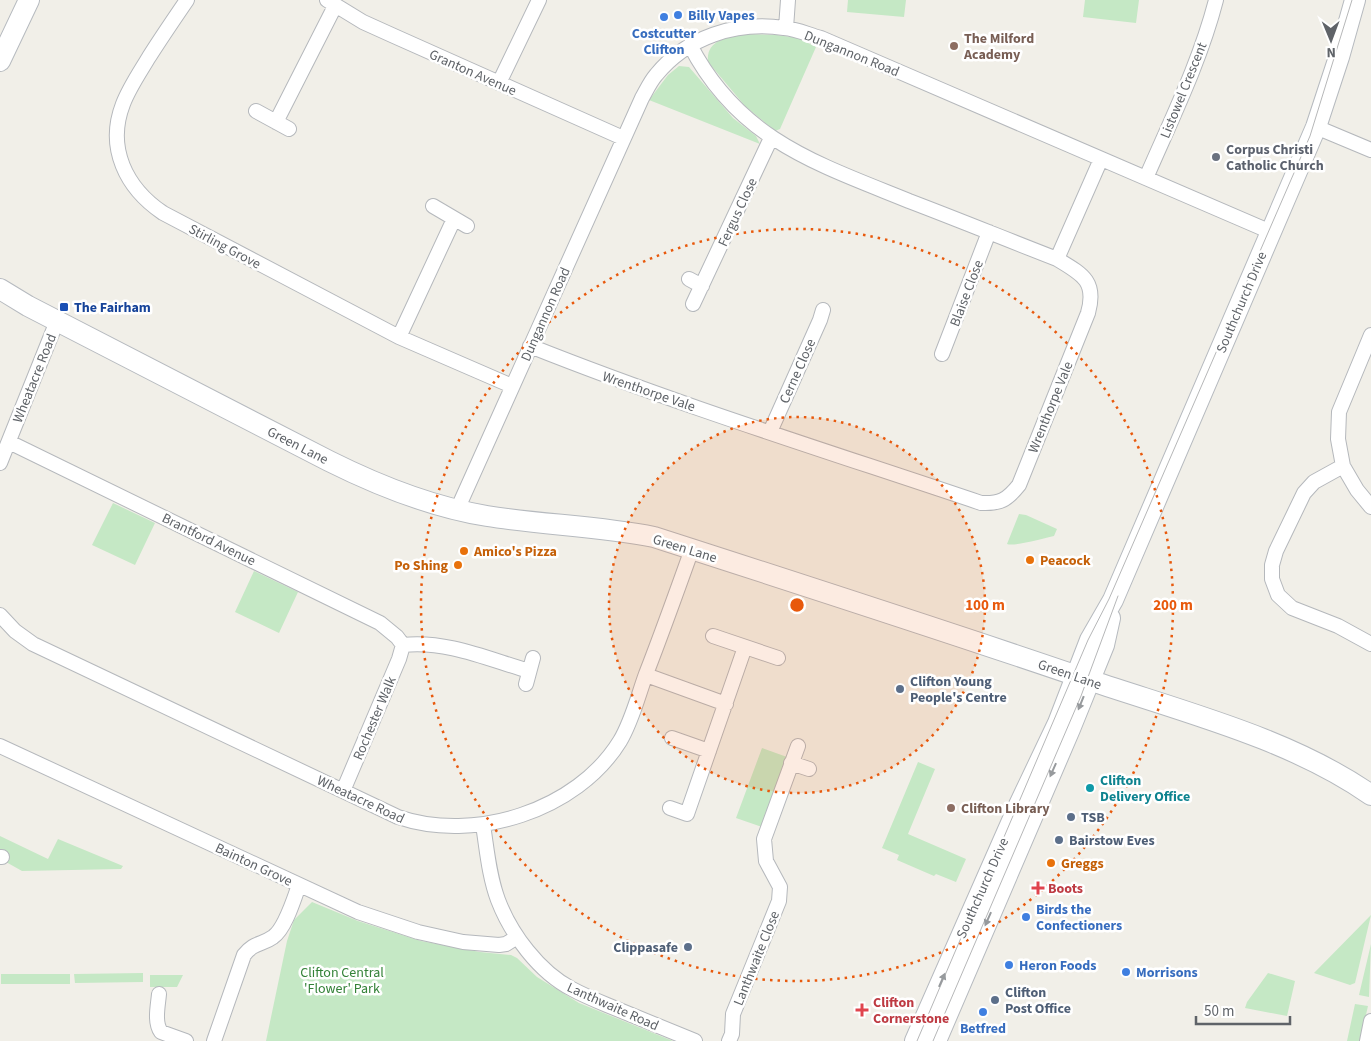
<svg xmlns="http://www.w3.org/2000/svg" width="1371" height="1041" viewBox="0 0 1371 1041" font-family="'Source Sans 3',sans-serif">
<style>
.green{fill:#c5e8c5}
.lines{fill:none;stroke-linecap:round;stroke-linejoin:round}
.street-casing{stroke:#b5b8bc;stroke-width:16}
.secondary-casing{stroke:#b6babf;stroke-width:22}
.street{stroke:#fff;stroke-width:14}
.secondary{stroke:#fff;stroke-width:20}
.tram{stroke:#b6b7b8;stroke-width:1}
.oneway{fill:#979a9d}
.ring{fill:none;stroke:#e8590c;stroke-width:2.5;stroke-dasharray:2.5 5}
.shop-dot{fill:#3f7fe0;stroke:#fff;stroke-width:2}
.education-dot{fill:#8d6e63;stroke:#fff;stroke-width:2}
.worship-dot{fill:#6b7280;stroke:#fff;stroke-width:2}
.transit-dot{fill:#1a4fb4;stroke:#fff;stroke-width:2}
.food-dot{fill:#e8710a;stroke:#fff;stroke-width:2}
.service-dot{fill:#5c6f8a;stroke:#fff;stroke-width:2}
.culture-dot{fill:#0f9aa8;stroke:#fff;stroke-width:2}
.health-dot{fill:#e0444e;stroke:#fff;stroke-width:2}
.labels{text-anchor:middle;stroke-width:5;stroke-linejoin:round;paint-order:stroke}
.shop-label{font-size:14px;font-weight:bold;fill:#366cbe;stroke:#fff;text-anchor:start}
.education-label{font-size:14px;font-weight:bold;fill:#785e54;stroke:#fff;text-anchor:start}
.street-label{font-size:14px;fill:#5f6368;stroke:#fff}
.worship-label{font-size:14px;font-weight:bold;fill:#5b616d;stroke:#fff;text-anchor:start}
.transit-label{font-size:14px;font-weight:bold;fill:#164399;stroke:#fff;text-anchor:start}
.food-label{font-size:14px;font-weight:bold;fill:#c56008;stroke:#fff;text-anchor:start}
.service-label{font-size:14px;font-weight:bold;fill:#4e5e75;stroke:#fff;text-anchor:start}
.culture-label{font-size:14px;font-weight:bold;fill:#0d838f;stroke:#fff;text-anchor:start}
.health-label{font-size:14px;font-weight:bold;fill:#be3a42;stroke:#fff;text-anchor:start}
.park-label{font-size:14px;fill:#348238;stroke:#fff}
.centre{fill:#e8590c;stroke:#fff;stroke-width:2.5}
.ring-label{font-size:15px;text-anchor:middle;font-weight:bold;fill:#e8590c;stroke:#fff;stroke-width:5;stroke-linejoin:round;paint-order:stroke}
</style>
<rect width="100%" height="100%" fill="#f1efe8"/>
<path class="green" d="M 848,0 L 906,0 L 904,17 L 847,12 Z
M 1085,0 L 1139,0 L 1136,23 L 1083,17 Z
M 744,34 L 777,35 L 798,38 L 816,47 L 780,129 L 775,131 L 745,106 L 708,62 C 706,40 726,38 744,34 Z
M 679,66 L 689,67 L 733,118 L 756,136 L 760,144 L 649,100 L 668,75 Z
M 113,503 L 155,523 L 135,565 L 92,545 Z
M 1019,514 L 1026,515 L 1057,529 L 1054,536 C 1044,538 1014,547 1007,544 Z
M 254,571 L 298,592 L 279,633 L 235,612 Z
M 762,748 L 787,757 L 762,827 L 736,818 Z
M 918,762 L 935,769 L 908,834 L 966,859 L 956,882 L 936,874 L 934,876 L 897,860 L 899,855 L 882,848 Z
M 0,836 L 48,859 L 58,839 L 123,866 L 121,869 L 22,871 L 6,862 L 6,851 L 0,849 Z
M 312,902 L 358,921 L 421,941 L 480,952 L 511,955 L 517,958 L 537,977 L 579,1003 L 673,1041 L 266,1041 L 287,941 L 294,920 Z
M 1371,915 L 1355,983 L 1350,985 L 1314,973 Z
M 1371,944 L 1369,997 L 1359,995 Z
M 143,973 L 143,982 L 75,983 L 74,974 Z
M 1268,973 L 1295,981 L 1287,1016 L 1245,1008 L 1247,1002 Z
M 1,974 L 70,974 L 70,984 L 1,984 Z
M 150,975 L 183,975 L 177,987 L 150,987 Z
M 1355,1004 L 1368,1006 L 1360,1041 L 1347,1041 Z"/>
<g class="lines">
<g class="street-casing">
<path id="street" d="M 187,0 C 174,19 161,38 149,57 C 140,72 129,88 123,104 C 106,148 126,188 163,213 L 399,337 L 512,386
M 327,0 L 363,22 L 394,36 L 623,138
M 786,28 L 788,0
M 499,83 L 539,0
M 256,111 L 289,129
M 276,122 L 335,6
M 1316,127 L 1371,150
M 1146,178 C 1171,120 1200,62 1216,0
M 433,206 L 467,226
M 1057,259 L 1101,159
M 689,279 L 702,286
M 693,304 L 771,138
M 1371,335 L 1339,412 L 1338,439 L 1343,466 L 1357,490 L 1371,507
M 399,337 L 454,219
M 530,346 C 678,405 830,452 981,503 C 1000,504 1007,500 1019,485 L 1088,313 C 1097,281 1082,274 1057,259 C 1008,240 959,220 909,201 C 818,164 739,140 690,45
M 942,354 L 989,232
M 770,432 L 820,320 L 823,310
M 9,442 L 380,623 L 397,637 L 403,645
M 0,463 L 57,321
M 1343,466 L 1314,482 L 1304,493 L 1276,551 L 1272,565 L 1272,579 L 1278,595 L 1292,608 L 1338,626 L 1371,644
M 457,510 L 642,98 C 646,91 650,82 656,75 C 687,37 736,21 784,28 C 797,29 809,35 821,38 L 1271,232
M 0,615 L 15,631 L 33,644 L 398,817 C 474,843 577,811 620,741 C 632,721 638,696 646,674 C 662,633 677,591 692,549
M 713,636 L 778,658
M 403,645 C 446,640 488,659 529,671
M 646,675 L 726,704
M 526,684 L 533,658
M 672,738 L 709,751
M 0,746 L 358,912 L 418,932 L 463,942 L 499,945 L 506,944 L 517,937
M 791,763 L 809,769
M 343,791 L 399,659 L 403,645
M 670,808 L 687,814 L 745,647
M 483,825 C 487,850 489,876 498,900 C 511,934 539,972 572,989 C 583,995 595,1000 607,1005 C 636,1017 665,1029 695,1041
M 0,857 L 2,857
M 159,994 C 158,1006 154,1022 161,1032 L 186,1041
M 214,1041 L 244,955 C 254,942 262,945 273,937 C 285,929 294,899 299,885
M 729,1041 L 732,1034 L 733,1014 L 779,901 L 780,887 L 766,861 L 764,839 L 798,746
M 1367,1041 L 1371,1021"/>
</g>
<g class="secondary-casing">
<path id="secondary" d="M 0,61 L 29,0
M 0,289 L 28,306 L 329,461 C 379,486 431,507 487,516 C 543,525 599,526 654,537 C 800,584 946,631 1092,681 C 1184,712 1291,739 1371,795
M 915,1041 L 1019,805 L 1058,723 L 1090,640 L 1113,600 L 1316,127 L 1339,57 L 1355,0
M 936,1041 L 1070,729 L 1104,645 L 1110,618"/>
</g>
<use href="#street" class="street"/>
<use href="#secondary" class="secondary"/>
<path class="tram" d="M 917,1041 L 1088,640 L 1109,599 L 1310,136 L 1352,0
M 933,1041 L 1081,696 L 1118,596"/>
</g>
<defs><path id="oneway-solid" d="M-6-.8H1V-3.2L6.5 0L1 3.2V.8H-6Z" transform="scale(1.25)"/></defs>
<g class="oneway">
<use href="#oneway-solid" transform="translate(1081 703) rotate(112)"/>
<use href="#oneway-solid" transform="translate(1053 770) rotate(114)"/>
<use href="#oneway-solid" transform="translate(988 919) rotate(114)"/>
<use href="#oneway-solid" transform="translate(942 980) rotate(-66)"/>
</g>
<circle cx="797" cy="605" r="188" fill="#e8590c" fill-opacity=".12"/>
<g class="ring">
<circle cx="797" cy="605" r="188"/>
<circle cx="797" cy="605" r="376"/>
</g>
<g class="shop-dot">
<circle cx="678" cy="15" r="5"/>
<circle cx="664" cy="17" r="5"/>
<circle cx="1026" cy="917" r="5"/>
<circle cx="1009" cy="965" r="5"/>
<circle cx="1126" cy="972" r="5"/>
<circle cx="983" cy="1012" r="5"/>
</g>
<g class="education-dot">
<circle cx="954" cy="46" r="5"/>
<circle cx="951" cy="808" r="5"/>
</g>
<circle class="worship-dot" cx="1216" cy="157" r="5"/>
<rect class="transit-dot" x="59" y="302" width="10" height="10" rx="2.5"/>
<g class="food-dot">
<circle cx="464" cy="551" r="5"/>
<circle cx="1030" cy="560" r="5"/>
<circle cx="458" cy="565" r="5"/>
<circle cx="1051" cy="863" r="5"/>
</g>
<g class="service-dot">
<circle cx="900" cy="689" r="5"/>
<circle cx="1071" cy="817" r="5"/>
<circle cx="1059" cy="840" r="5"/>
<circle cx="688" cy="947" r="5"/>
<circle cx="995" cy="1000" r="5"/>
</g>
<circle class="culture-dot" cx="1090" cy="788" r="5"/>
<g class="health-dot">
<path d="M1035.5 880.5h5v5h5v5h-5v5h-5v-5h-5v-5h5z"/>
<path d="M859.5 1002.5h5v5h5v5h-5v5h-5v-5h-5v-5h5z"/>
</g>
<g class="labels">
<g class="shop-label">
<text x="688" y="20">Billy Vapes</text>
<text x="664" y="38" text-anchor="middle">Costcutter<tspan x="664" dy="16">Clifton</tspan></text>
<text x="1036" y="914">Birds the<tspan x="1036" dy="16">Confectioners</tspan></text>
<text x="1019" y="970">Heron Foods</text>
<text x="1136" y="977">Morrisons</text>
<text x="983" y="1033" text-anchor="middle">Betfred</text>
</g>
<g class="education-label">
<text x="964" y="43">The Milford<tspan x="964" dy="16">Academy</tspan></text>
<text x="961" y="813">Clifton Library</text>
</g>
<g class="street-label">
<text transform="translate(852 53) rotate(22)" y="5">Dungannon Road</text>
<text transform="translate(473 72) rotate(24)" y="5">Granton Avenue</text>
<text transform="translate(1183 90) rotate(-68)" y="5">Listowel Crescent</text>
<text transform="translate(737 212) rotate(-65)" y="5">Fergus Close</text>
<text transform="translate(225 246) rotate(28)" y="5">Stirling Grove</text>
<text transform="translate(966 293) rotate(-69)" y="5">Blaise Close</text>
<text transform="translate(1241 302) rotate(-67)" y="5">Southchurch Drive</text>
<text transform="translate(545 314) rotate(-66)" y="5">Dungannon Road</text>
<text transform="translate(797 371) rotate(-66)" y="5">Cerne Close</text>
<text transform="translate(34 378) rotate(-68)" y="5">Wheatacre Road</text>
<text transform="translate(649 391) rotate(19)" y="5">Wrenthorpe Vale</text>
<text transform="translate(1050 407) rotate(-68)" y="5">Wrenthorpe Vale</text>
<text transform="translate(298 445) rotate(27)" y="5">Green Lane</text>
<text transform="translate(209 539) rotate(26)" y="5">Brantford Avenue</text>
<text transform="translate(685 548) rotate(17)" y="5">Green Lane</text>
<text transform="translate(1070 674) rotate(19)" y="5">Green Lane</text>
<text transform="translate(374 718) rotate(-67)" y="5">Rochester Walk</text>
<text transform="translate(361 799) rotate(25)" y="5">Wheatacre Road</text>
<text transform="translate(254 864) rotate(25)" y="5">Bainton Grove</text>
<text transform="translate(982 888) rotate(-66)" y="5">Southchurch Drive</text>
<text transform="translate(756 958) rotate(-68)" y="5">Lanthwaite Close</text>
<text transform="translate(613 1006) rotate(24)" y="5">Lanthwaite Road</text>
</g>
<g class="worship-label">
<text x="1226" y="154">Corpus Christi<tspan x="1226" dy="16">Catholic Church</tspan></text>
</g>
<g class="transit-label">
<text x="74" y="312">The Fairham</text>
</g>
<g class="food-label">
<text x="474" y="556">Amico's Pizza</text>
<text x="1040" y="565">Peacock</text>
<text x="448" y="570" text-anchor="end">Po Shing</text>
<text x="1061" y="868">Greggs</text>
</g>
<g class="service-label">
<text x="910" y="686">Clifton Young<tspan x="910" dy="16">People's Centre</tspan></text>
<text x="1081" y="822">TSB</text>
<text x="1069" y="845">Bairstow Eves</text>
<text x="678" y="952" text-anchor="end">Clippasafe</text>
<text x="1005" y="997">Clifton<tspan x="1005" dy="16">Post Office</tspan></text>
</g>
<g class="culture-label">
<text x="1100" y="785">Clifton<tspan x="1100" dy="16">Delivery Office</tspan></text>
</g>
<g class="health-label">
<text x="1048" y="893">Boots</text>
<text x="873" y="1007">Clifton<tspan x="873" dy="16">Cornerstone</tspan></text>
</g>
<g class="park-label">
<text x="342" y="977">Clifton Central<tspan x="342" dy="16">'Flower' Park</tspan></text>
</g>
</g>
<circle cx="797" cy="605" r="8" class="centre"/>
<g class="ring-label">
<text x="985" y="610">100 m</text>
<text x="1173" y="610">200 m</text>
</g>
<g transform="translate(1331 40) rotate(179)" stroke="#ffffff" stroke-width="4" paint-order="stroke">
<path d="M0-4L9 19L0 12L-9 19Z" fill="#5f6368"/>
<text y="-8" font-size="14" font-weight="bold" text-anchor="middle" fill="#5f6368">N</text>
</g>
<path d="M1196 1016v8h94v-8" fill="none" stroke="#5f6368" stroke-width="2.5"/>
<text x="1204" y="1016" font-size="15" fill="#5f6368" stroke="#ffffff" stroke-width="4" paint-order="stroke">50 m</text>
</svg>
